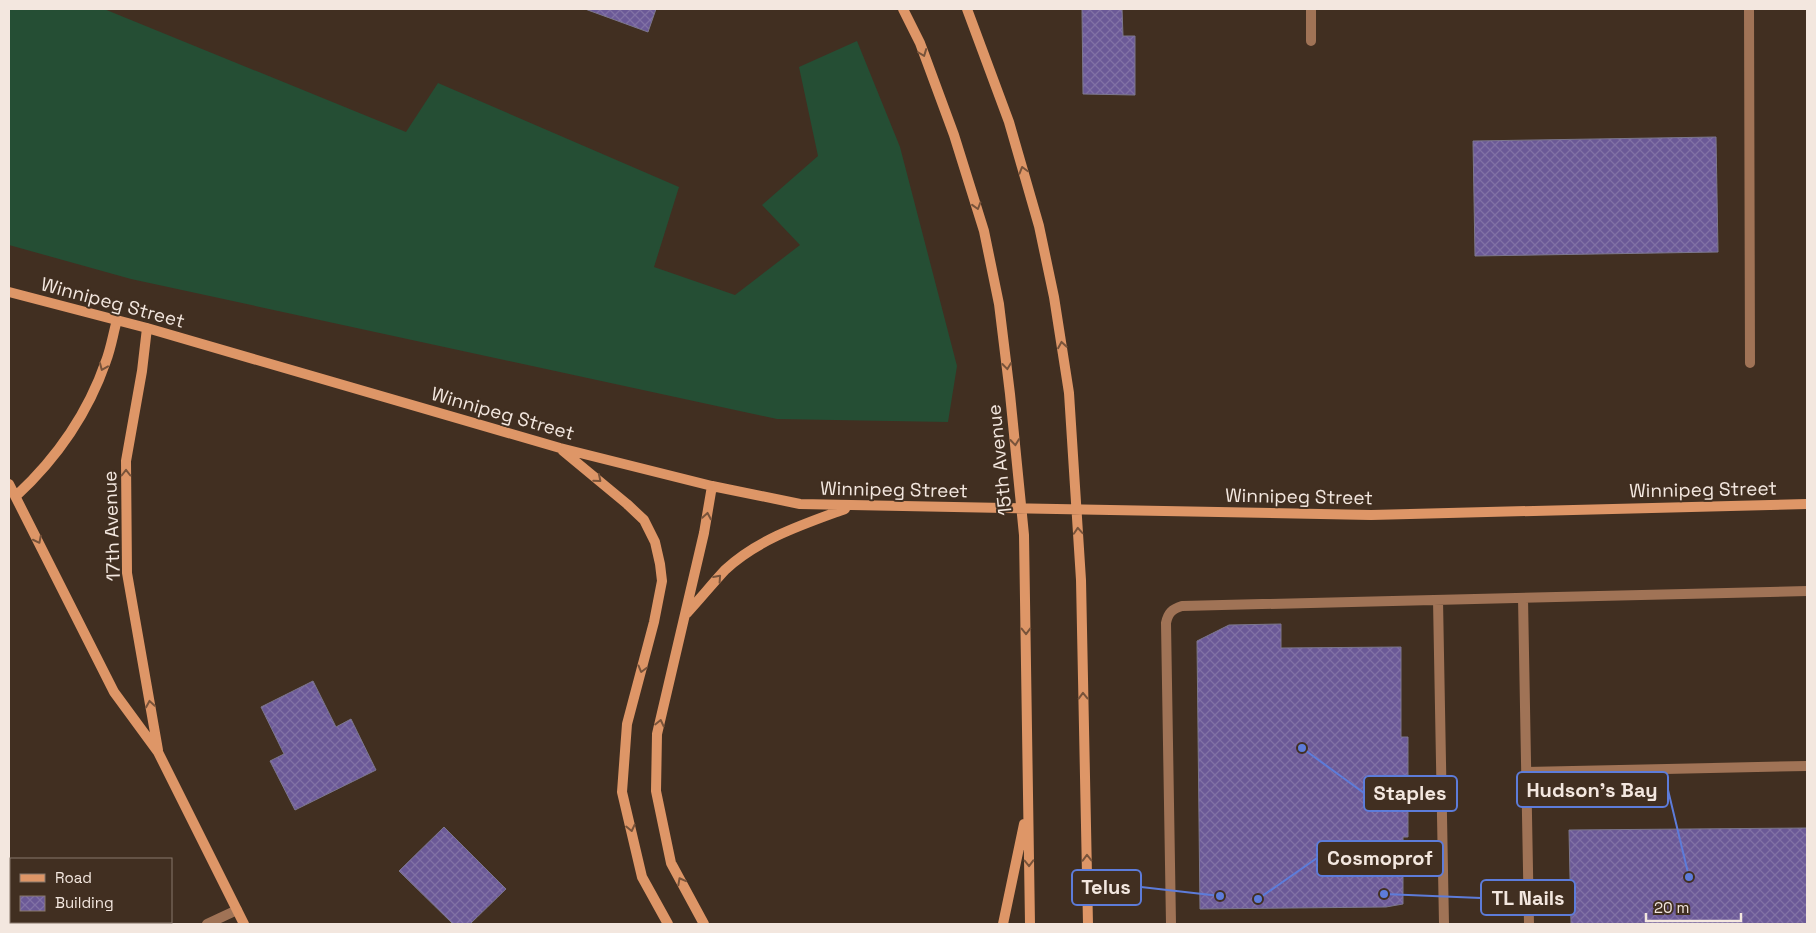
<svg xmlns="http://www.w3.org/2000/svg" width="1816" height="933" viewBox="0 0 1816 933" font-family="'Space Grotesk',sans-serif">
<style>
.grass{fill:#254e34}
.building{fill:url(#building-cross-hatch);stroke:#7c778d}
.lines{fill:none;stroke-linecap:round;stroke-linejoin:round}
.lane{stroke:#a07356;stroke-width:10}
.secondary{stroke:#de9667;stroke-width:10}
.oneway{stroke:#78533a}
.labels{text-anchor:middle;stroke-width:4;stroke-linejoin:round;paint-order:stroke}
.street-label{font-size:19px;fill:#f3e7df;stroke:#412f21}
.leader{fill:none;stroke:#5d7cda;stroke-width:2}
.callout-dot{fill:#5d7cda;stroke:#412f21;stroke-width:2}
.callout{fill:#412f21;stroke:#5d7cda;stroke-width:2}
.callout-label{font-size:20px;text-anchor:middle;font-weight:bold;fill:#f3e7df}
</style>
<defs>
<pattern id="building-cross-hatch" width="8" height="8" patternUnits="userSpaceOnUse" patternTransform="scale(1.25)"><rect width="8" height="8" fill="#6b5997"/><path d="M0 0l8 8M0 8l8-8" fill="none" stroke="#8171a5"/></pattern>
</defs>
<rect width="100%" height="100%" fill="#412f21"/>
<path class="grass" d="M 9,9 L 104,9 L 406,132 L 438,83 L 679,187 L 654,267 L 735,295 L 800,245 L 762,205 L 818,156 L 799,67 L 857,41 L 900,147 L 957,366 L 948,422 L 777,419 L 131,279 L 9,245 Z"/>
<path class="building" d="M 585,9 L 656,9 L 648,32 Z
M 1082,9 L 1122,9 L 1123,36 L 1135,36 L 1135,95 L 1083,94 Z
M 1716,137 L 1718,252 L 1475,256 L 1473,141 Z
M 1281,624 L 1281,648 L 1401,647 L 1401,737 L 1408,737 L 1408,837 L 1403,837 L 1403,904 L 1386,907 L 1200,909 L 1197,641 L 1229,625 Z
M 313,681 L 336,727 L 351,719 L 376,770 L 295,810 L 270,761 L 284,754 L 261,707 Z
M 444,827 L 506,889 L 470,924 L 453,924 L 399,871 Z
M 1807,828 L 1807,924 L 1571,924 L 1569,830 Z"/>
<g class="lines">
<path class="lane" d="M 1311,9 L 1311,41
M 1749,9 L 1750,363
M 1523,598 L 1529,924
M 1438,600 L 1444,924
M 1526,772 L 1807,766
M 9,896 L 11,897
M 78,922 L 86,924
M 207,924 L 237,910
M 1171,924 L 1166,623 C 1168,613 1172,609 1182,606 L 1807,591"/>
<path class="secondary" d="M 903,9 L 920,43 L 954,135 L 984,231 L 999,304 L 1010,394 L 1024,535 L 1030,924
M 967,9 L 1009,122 L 1039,226 L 1054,297 L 1069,393 L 1081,580 L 1088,924
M 9,292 L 147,328 L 560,448 L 712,486 L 800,504 L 1371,515 L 1807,504
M 147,328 L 142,371 L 126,461 L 127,573 L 158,750
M 563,451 L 627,504 L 644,520 L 655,542 L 660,564 L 662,581 L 654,622 L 627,724 L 622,792 L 642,877 L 668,924
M 9,484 L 114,692 L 158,752 L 244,924
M 16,496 C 56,459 88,413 106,361 C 111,348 113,334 117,320
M 687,613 C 700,599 712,584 725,570 C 758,539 804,524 845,509
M 704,924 L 671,863 L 656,791 L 657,734 L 704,533 L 712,486
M 1003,924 L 1024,824"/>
</g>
<defs><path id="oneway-chevron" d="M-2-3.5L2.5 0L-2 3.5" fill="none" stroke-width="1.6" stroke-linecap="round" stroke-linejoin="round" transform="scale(1.25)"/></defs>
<g class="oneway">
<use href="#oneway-chevron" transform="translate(923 53) rotate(69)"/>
<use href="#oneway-chevron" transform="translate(1023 170) rotate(-106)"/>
<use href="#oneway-chevron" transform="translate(977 206) rotate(73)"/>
<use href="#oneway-chevron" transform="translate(1062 345) rotate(-99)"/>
<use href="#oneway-chevron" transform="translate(1007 366) rotate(83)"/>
<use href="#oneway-chevron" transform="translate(103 367) rotate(113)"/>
<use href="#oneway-chevron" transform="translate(1015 442) rotate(84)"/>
<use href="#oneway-chevron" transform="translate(126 473) rotate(-90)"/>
<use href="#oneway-chevron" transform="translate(598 479) rotate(40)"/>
<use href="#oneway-chevron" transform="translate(707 516) rotate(-80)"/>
<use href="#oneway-chevron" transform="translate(1078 531) rotate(-94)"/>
<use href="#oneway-chevron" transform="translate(38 540) rotate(63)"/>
<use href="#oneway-chevron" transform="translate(718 578) rotate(-48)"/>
<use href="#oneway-chevron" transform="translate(1026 631) rotate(89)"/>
<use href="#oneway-chevron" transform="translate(642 669) rotate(105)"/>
<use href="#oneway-chevron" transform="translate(1083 696) rotate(-91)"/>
<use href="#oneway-chevron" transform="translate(150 704) rotate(-99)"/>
<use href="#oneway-chevron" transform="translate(660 723) rotate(-77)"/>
<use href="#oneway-chevron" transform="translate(631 828) rotate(77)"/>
<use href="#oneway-chevron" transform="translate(1087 858) rotate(-91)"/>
<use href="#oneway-chevron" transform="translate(1029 863) rotate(89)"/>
<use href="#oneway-chevron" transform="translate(681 881) rotate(-118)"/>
</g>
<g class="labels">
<g class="street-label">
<text transform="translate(113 302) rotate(15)" y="7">Winnipeg Street</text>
<text transform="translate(503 413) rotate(16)" y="7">Winnipeg Street</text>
<text transform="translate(999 460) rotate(-96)" y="7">15th Avenue</text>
<text transform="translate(894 489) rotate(1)" y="7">Winnipeg Street</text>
<text transform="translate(1703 489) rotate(-1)" y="7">Winnipeg Street</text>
<text transform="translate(1299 496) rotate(1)" y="7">Winnipeg Street</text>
<text transform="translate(111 526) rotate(-92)" y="7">17th Avenue</text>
</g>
</g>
<path class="leader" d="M1689 877L1668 790M1302 748L1364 793M1258 899L1317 858M1220 896L1141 887M1384 894L1481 898"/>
<g class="callout-dot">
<circle cx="1689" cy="877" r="5"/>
<circle cx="1302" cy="748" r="5"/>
<circle cx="1258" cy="899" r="5"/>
<circle cx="1220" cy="896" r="5"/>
<circle cx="1384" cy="894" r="5"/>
</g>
<g class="callout">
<rect x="1517" y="772" width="151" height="35" rx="5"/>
<rect x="1364" y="776" width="93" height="35" rx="5"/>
<rect x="1317" y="841" width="126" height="35" rx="5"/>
<rect x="1072" y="870" width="69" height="35" rx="5"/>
<rect x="1481" y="880" width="94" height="35" rx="5"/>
</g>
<g class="callout-label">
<text x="1592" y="797">Hudson's Bay</text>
<text x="1410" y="800">Staples</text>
<text x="1380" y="865">Cosmoprof</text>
<text x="1106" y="894">Telus</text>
<text x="1528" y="905">TL Nails</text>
</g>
<rect width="1816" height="933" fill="none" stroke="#f3e7df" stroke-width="20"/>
<rect x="10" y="858" width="162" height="65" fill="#412f21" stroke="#88796d"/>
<rect x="20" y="874" width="25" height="8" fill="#de9667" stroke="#88796d"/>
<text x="55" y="883" font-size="15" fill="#f3e7df">Road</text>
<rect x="20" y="896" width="25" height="15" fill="url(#building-cross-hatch)" stroke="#88796d"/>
<text x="55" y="908" font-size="15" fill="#f3e7df">Building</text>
<path d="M1646 913v8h95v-8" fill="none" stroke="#f3e7df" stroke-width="2.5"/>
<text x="1654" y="913" font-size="15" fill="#f3e7df" stroke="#412f21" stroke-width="4" paint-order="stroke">20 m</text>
</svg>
